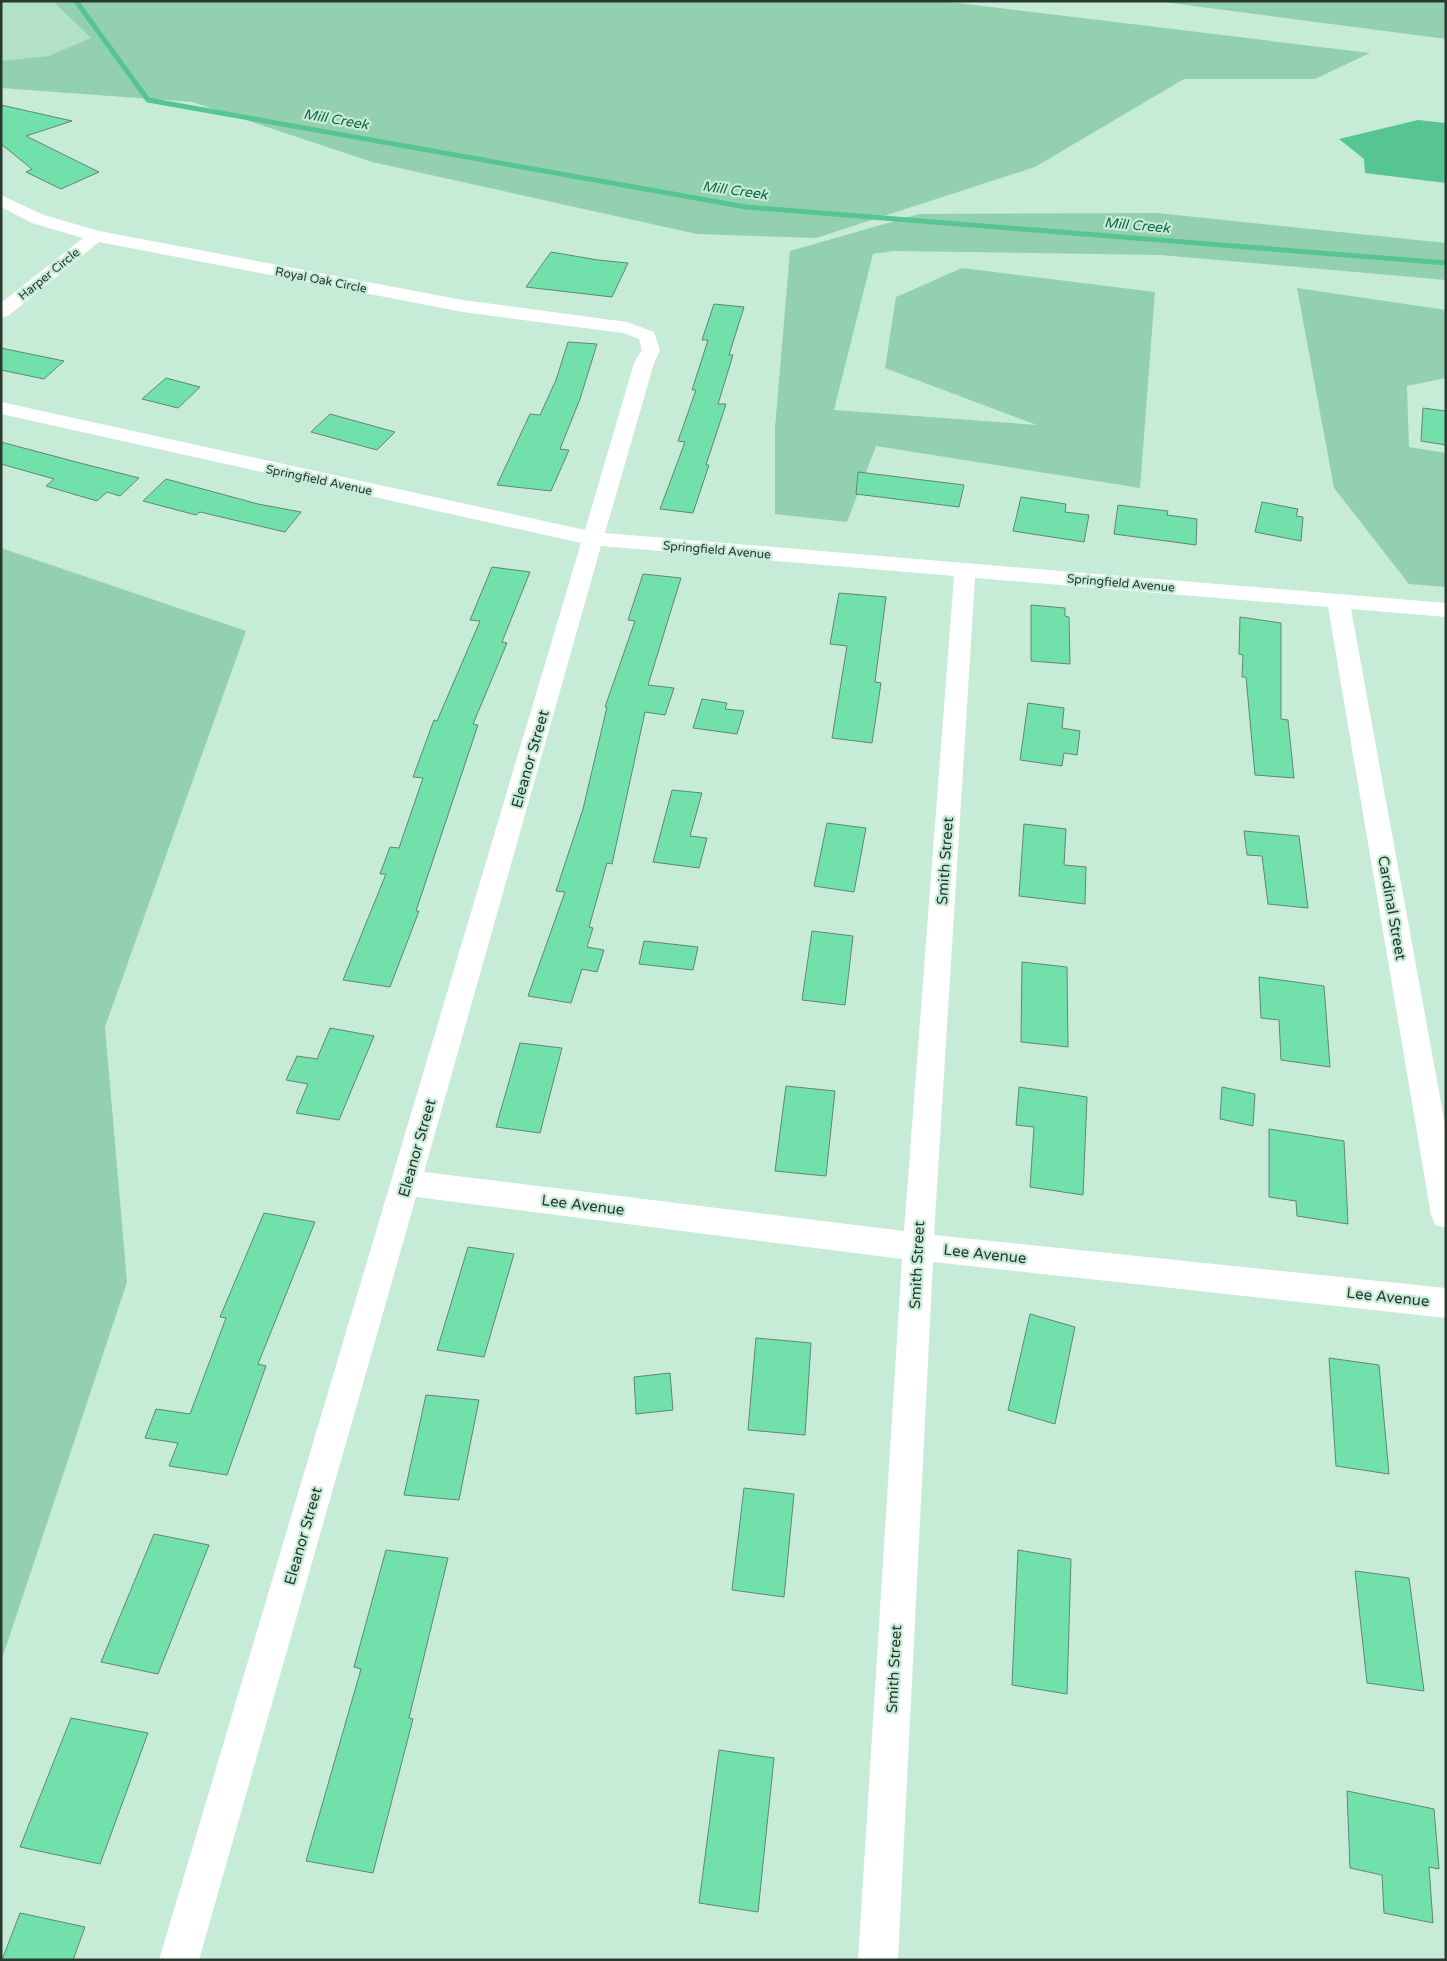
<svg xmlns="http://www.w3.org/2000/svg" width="1447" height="1961" viewBox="0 0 1447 1961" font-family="'Varela Round',sans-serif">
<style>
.built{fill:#b3e1c8}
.green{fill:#93d0af}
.water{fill:#56c591}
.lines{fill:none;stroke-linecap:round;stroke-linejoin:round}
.stream{stroke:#56c591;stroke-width:5}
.building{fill:#72e0ab;stroke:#628673}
.minor{fill:#fff;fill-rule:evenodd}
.labels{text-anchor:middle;stroke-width:4.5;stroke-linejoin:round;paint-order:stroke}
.far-street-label{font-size:12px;fill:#293930;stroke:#c6ecd7}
.far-water-label{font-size:14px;font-style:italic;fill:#146746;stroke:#c6ecd7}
.street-label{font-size:15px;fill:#293930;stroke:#c6ecd7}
</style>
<rect width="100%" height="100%" fill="#c6ecd7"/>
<path class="built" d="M 1,1 L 82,1 L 103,39 L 35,68 L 1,69 Z"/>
<path class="green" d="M 53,1 L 941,1 L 1370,53 L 1315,79 L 1184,79 L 1035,167 L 816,238 L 697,234 L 372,162 L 192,102 L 1,88 L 1,61 L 49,56 L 91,38 Z
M 1156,1 L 1446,1 L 1446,39 Z
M 1157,213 L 1446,243 L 1446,280 L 1160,255 L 893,251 L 873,254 L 834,410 L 1037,425 L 885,368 L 896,297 L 962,268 L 1155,292 L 1140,488 L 876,446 L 847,522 L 775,514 L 775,428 L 790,251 L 919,214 Z
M 1297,288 L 1446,310 L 1446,378 L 1407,386 L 1409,447 L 1446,453 L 1446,587 L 1409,584 L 1334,488 Z
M 1,548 L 246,631 L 105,1027 L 127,1282 L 1,1662 Z"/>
<path class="water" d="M 1418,120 L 1446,123 L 1446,183 L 1365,173 L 1364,159 L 1339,139 Z"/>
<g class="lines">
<path class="stream" d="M 76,1 L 148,100 L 746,207 L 1446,263"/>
</g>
<path class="building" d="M 1,105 L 72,121 L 26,136 L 99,172 L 61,189 L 26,172 L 32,169 L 1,144 Z
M 551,252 L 598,260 L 628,263 L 612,297 L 526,287 Z
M 714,304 L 744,307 L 729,355 L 733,355 L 718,404 L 726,404 L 706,465 L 709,465 L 693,513 L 660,509 L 685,442 L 678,441 L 696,390 L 692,390 L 708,340 L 702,340 Z
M 568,342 L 597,344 L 580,399 L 560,449 L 569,450 L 551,491 L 497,485 L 530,414 L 540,415 L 556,380 Z
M 1,348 L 64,361 L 44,379 L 1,370 Z
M 166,378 L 200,387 L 178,408 L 142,399 Z
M 1423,408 L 1446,411 L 1446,445 L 1421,441 Z
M 330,414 L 395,432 L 377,450 L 311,432 Z
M 1,442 L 80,463 L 139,478 L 120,496 L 107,492 L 97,501 L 46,486 L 54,479 L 1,464 Z
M 858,472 L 964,485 L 959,507 L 856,494 Z
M 166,479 L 258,504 L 301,512 L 285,532 L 200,512 L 196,515 L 143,501 Z
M 1021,497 L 1066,504 L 1065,512 L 1089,515 L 1084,542 L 1013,531 Z
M 1262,502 L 1298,509 L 1296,516 L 1303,517 L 1301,541 L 1255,532 Z
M 1118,505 L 1168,511 L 1167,515 L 1197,519 L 1196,545 L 1114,534 Z
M 492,567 L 530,572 L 502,642 L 507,643 L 473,724 L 478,725 L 416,911 L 419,911 L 390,987 L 343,980 L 386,874 L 380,874 L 390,847 L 399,848 L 423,778 L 413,777 L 434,720 L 437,721 L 480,621 L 470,620 Z
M 643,574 L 681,578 L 648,685 L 674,688 L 665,715 L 645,712 L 612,864 L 607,863 L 589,927 L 593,928 L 587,947 L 604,950 L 597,972 L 582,969 L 571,1003 L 528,996 L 565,892 L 556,891 L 583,809 L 607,707 L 605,707 L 635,621 L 628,620 Z
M 839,593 L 886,597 L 875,682 L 881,683 L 872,743 L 832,738 L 847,646 L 830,644 Z
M 1031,605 L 1065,608 L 1065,616 L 1069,617 L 1070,664 L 1031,661 Z
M 1240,617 L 1281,623 L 1281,719 L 1288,720 L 1294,778 L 1255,775 L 1246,677 L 1242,677 L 1243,655 L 1239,654 Z
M 702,699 L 727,703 L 725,709 L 744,711 L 737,734 L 693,728 Z
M 1028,703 L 1064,708 L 1062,728 L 1080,731 L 1077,755 L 1064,753 L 1062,766 L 1020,760 Z
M 672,790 L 702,793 L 690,836 L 707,838 L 699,868 L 653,862 Z
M 827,823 L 866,828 L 854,892 L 814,886 Z
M 1024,824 L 1066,829 L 1064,865 L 1086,867 L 1085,904 L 1019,896 Z
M 1244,831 L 1299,836 L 1308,908 L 1268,904 L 1262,856 L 1247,855 Z
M 812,931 L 853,936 L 845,1005 L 802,1000 Z
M 644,941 L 698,947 L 693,970 L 639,964 Z
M 1022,962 L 1067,967 L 1068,1047 L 1021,1042 Z
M 1259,977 L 1324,986 L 1330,1067 L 1281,1060 L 1279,1020 L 1261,1018 Z
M 330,1028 L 374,1036 L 339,1120 L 296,1113 L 308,1084 L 286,1080 L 297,1056 L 317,1059 Z
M 520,1043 L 562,1048 L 540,1133 L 496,1127 Z
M 786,1086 L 835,1091 L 826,1176 L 775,1171 Z
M 1019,1087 L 1087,1097 L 1083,1195 L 1030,1187 L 1034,1127 L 1016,1125 Z
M 1222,1087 L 1255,1094 L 1253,1126 L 1220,1119 Z
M 1269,1129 L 1344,1141 L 1348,1224 L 1297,1216 L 1296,1201 L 1269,1197 Z
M 264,1213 L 315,1222 L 258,1364 L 266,1366 L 227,1475 L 169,1466 L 178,1443 L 145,1438 L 156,1409 L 190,1414 L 226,1318 L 220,1317 Z
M 468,1247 L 514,1254 L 484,1357 L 437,1350 Z
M 1030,1314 L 1075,1327 L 1055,1424 L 1008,1410 Z
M 756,1338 L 811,1343 L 805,1435 L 748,1430 Z
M 1329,1358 L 1379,1365 L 1389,1474 L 1336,1466 Z
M 670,1373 L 673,1410 L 636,1414 L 634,1377 Z
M 426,1395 L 479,1400 L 459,1500 L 404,1495 Z
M 744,1488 L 794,1494 L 784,1597 L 732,1590 Z
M 154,1534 L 209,1545 L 158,1674 L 101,1662 Z
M 386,1550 L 448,1558 L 409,1718 L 413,1719 L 373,1873 L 306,1861 L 361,1669 L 354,1667 Z
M 1018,1550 L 1071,1559 L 1067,1694 L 1012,1685 Z
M 1355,1571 L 1409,1578 L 1424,1691 L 1367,1683 Z
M 71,1718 L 148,1733 L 100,1864 L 20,1847 Z
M 719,1750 L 774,1758 L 758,1912 L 699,1903 Z
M 1347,1791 L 1434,1809 L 1439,1869 L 1429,1867 L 1433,1923 L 1384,1913 L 1382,1875 L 1350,1868 Z
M 20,1913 L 85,1927 L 73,1960 L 2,1960 Z"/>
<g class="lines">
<path class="minor" d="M 1,195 L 44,215 L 99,231 L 463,300 L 627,322 L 654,332 L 660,350 L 654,363 L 605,533 L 1446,603 L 1446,617 L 1351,609 L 1446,1130 L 1446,1228 L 1435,1225 L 1431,1215 L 1328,607 L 975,578 L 934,1235 L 1446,1288 L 1446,1318 L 933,1262 L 898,1960 L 858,1960 L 902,1259 L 416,1197 L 199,1960 L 159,1960 L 581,543 L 1,414 L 1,402 L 585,530 L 634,363 L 642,350 L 639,339 L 623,333 L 463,312 L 99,242 L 8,316 L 1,317 L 1,303 L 83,238 L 32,223 L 1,207 ZM 601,546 L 954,576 L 904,1231 L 424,1172 Z"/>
</g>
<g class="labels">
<g class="far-street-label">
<text transform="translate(49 274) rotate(-39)" y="4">Harper Circle</text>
<text transform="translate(321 280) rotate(11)" y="4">Royal Oak Circle</text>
<text transform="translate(319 480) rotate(12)" y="4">Springfield Avenue</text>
<text transform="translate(717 550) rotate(5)" y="4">Springfield Avenue</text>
<text transform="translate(1121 583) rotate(5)" y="4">Springfield Avenue</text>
</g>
<g class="far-water-label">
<text transform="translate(336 119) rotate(10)" y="5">Mill Creek</text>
<text transform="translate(735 190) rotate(8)" y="5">Mill Creek</text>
<text transform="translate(1137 225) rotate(5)" y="5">Mill Creek</text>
</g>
<g class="street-label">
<text transform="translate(530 759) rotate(-74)" y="5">Eleanor Street</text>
<text transform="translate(945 861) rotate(-86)" y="5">Smith Street</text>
<text transform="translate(1392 908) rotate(80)" y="5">Cardinal Street</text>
<text transform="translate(417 1148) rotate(-74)" y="5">Eleanor Street</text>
<text transform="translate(583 1205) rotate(7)" y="5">Lee Avenue</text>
<text transform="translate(985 1254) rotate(6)" y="5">Lee Avenue</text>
<text transform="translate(917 1265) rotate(-87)" y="5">Smith Street</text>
<text transform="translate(1388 1297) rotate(6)" y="5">Lee Avenue</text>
<text transform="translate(303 1536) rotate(-74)" y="5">Eleanor Street</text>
<text transform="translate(894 1669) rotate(-87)" y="5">Smith Street</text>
</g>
</g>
<rect width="1447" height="1961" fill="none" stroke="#293930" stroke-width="5"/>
</svg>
